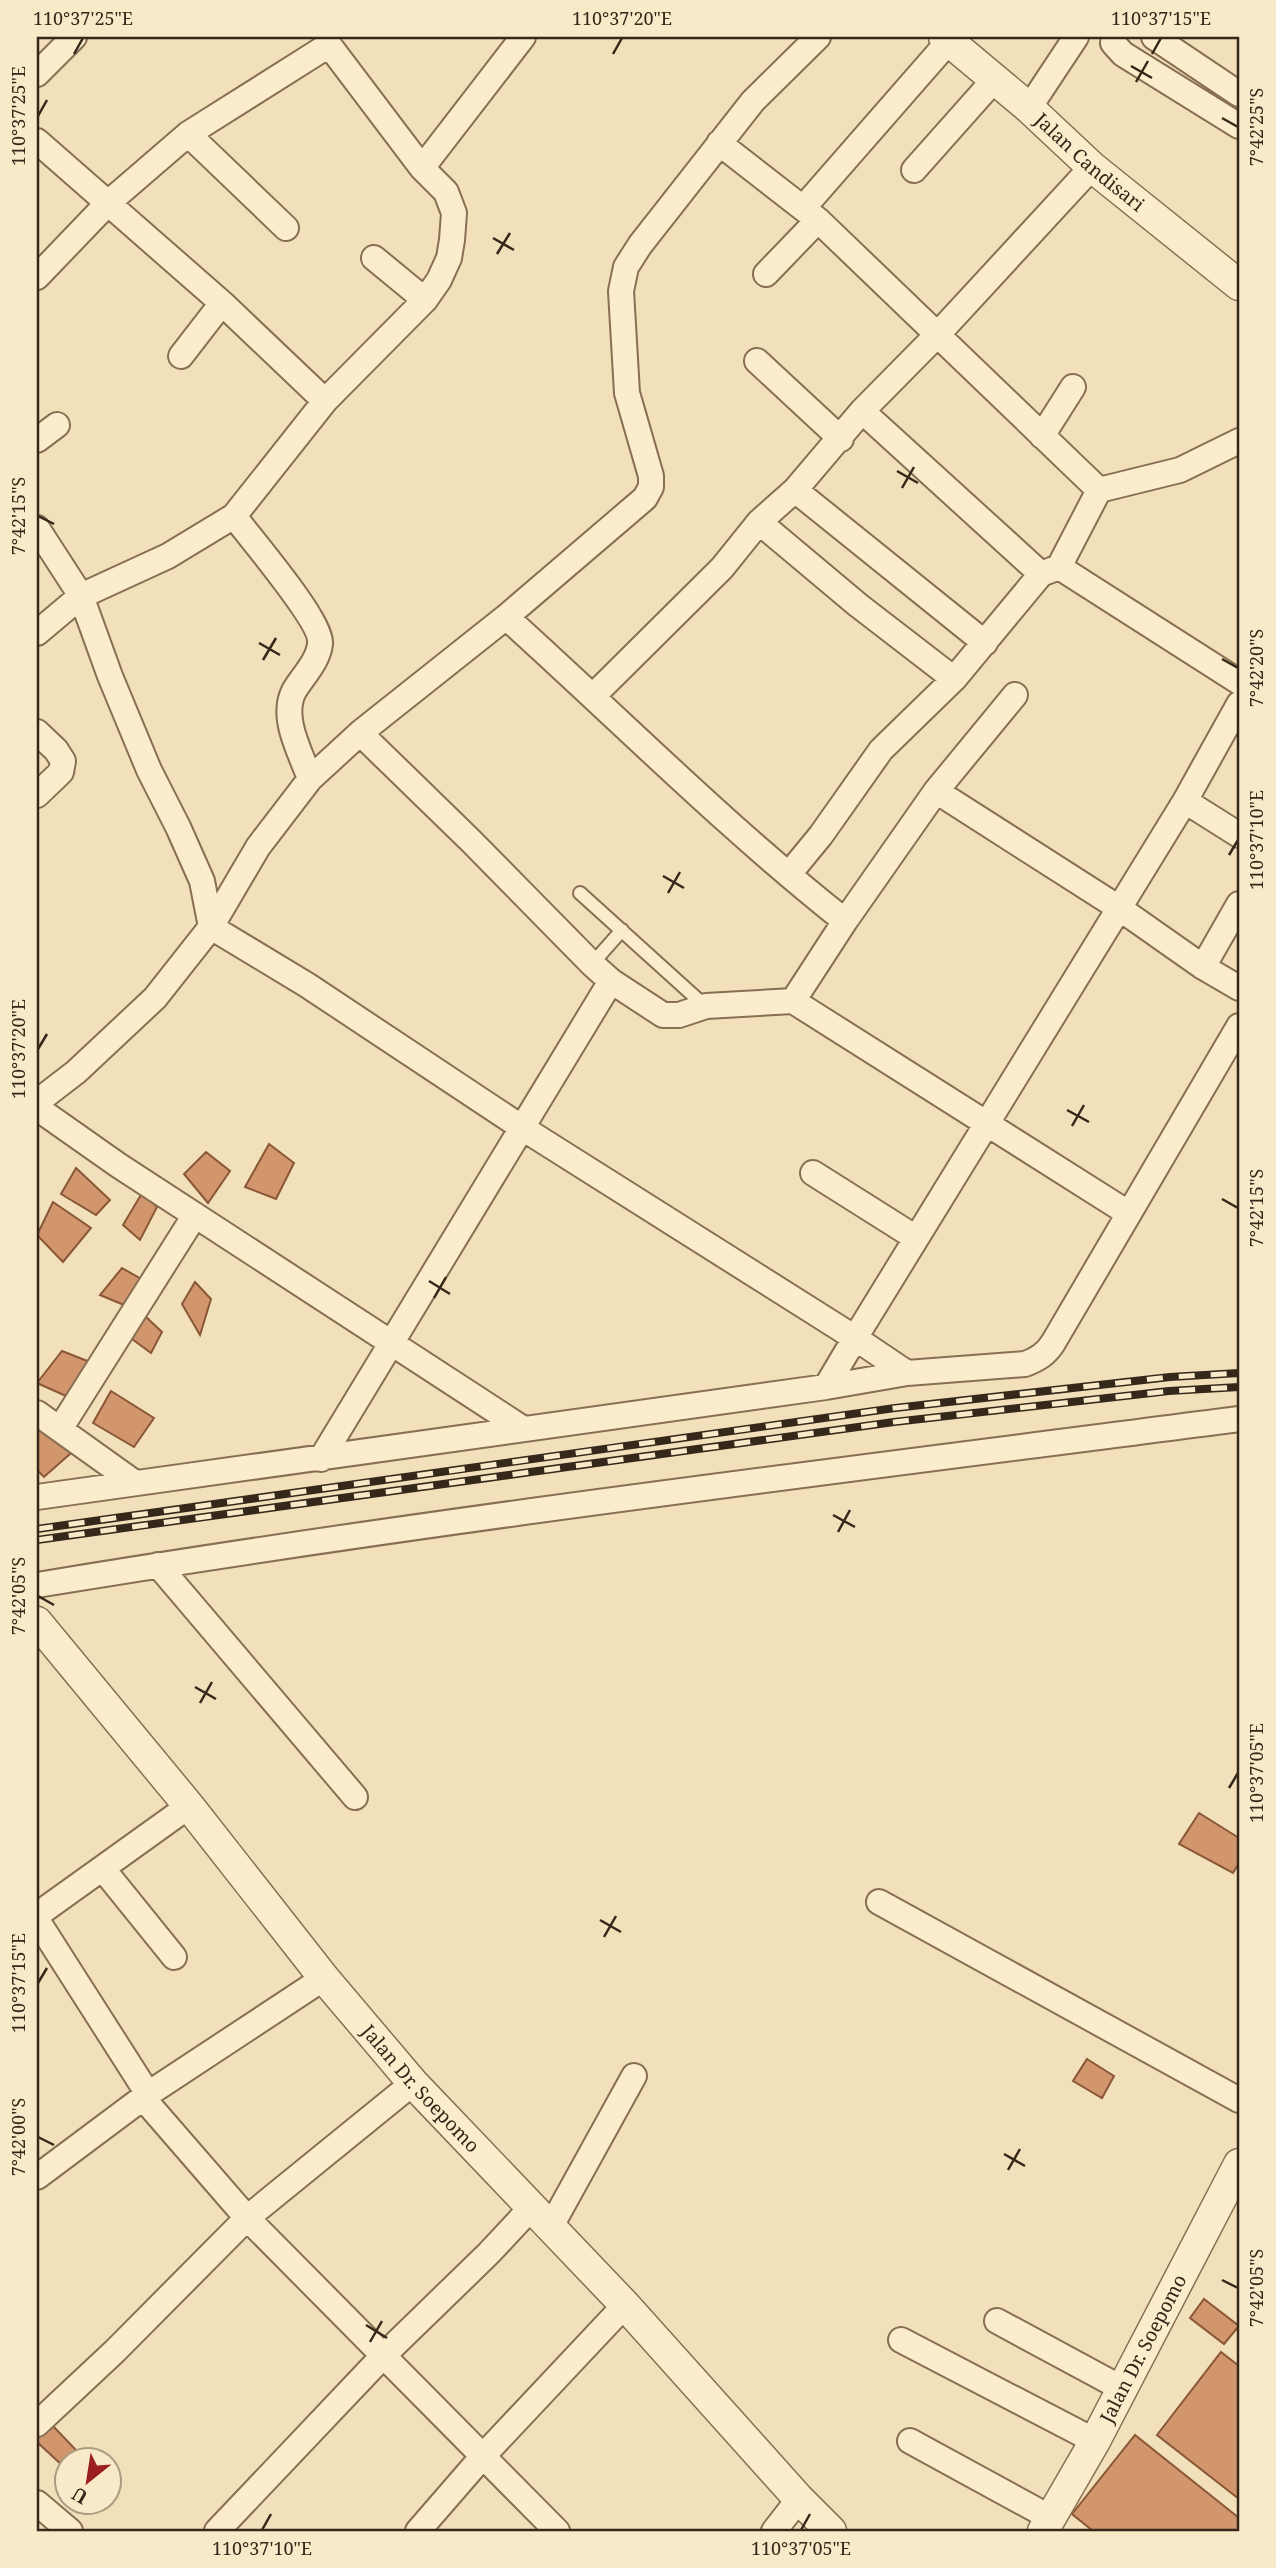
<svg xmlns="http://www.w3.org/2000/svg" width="1276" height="2568" viewBox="0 0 1276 2568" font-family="'Noto Serif',serif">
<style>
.building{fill:#d2966c;stroke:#895737;stroke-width:2}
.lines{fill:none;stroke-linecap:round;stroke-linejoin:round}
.service-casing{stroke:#886f53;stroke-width:16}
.minor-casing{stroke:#886f53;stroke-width:28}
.tertiary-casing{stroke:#886f53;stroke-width:33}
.service{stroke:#fbedcc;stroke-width:12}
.minor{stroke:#fbedcc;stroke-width:24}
.tertiary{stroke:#fbedcc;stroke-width:30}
.rail-casing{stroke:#352719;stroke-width:8}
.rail{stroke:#f8eac9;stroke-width:5;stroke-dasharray:16;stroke-linecap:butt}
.ticks{fill:none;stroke:#352719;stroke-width:2.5}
.labels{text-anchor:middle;stroke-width:5;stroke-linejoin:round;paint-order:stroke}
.street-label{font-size:19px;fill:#352719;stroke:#f8eac9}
.neatline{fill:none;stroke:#352719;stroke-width:2.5}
.ticks-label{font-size:18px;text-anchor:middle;fill:#352719}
</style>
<rect width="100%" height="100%" fill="#f1e0b9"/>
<path class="building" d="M 269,1144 L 294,1163 L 276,1199 L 245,1187 Z
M 206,1152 L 230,1171 L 208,1203 L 184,1174 Z
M 76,1168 L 110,1200 L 96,1215 L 61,1194 Z
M 142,1193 L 157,1207 L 140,1240 L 123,1225 Z
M 53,1202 L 91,1228 L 63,1262 L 37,1235 Z
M 122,1268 L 143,1280 L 124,1305 L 100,1295 Z
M 195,1282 L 211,1299 L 200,1335 L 182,1304 Z
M 145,1316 L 162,1332 L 151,1353 L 132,1339 Z
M 62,1351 L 90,1362 L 66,1396 L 37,1383 Z
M 111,1391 L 154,1418 L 134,1447 L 93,1423 Z
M 37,1428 L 71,1453 L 44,1477 L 37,1470 Z
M 1199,1813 L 1239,1838 L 1239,1863 L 1233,1873 L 1179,1844 Z
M 1087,2059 L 1114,2076 L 1102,2098 L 1073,2081 Z
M 1204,2299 L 1239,2326 L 1224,2344 L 1190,2318 Z
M 1221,2352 L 1239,2366 L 1239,2499 L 1157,2435 Z
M 51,2424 L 76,2450 L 63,2466 L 37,2442 L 37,2438 Z
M 1135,2435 L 1239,2518 L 1239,2531 L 1093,2531 L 1072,2514 Z"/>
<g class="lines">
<g class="service-casing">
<path id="service" d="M 580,893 L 705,1006
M 592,964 L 622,930"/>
</g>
<g class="minor-casing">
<path id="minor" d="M 1114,37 L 1113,43 L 1123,54 L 1239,126
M 1154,37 L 1239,94
M 37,74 L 74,37
M 1029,108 L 1076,37
M 188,134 L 286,228
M 37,141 L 222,303 L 325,401
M 719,143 L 818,220 L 1099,490
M 422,168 L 523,37
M 914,170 L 994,80
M 804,207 L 949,41
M 374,258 L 425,300
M 766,274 L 818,220
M 37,277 L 108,203 L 188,134 L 329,45
M 181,356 L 222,303
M 757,361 L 841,439
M 862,411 L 1041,574
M 1042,436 L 1073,387
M 37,440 L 57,425
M 795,490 L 985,643
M 234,516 C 250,538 323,622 320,644 C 318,662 302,677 294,691 C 280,718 301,753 310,779
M 759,522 L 858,605 L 954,679
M 37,528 L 81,596 L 110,676 L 149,770 L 178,827 L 202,881 L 211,927 L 307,985 L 524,1129 L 855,1338 L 1185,801 L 1239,704
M 1059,567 L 1239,682
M 506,617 C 618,718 726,827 845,921 L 793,1001
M 37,633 L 81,596 L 168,556 L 234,516 L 325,401 L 425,300 L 439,280 L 449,258 L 452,240 L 454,213 L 446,192 L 422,168 L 329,45 L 327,37
M 593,696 L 722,568 L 759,522 L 795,490 L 862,411 L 938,334 L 1092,167
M 37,732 L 56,750 L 63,761 L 61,772 L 37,795
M 360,733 L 471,841 L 592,964 L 611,981 L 663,1015 L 679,1015 L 706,1006 L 793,1001 L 1128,1213
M 936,791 L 1119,908 L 1203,967 L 1239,988
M 1185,801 L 1239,835
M 789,874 L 821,835 L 881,750 L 954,679 L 1041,574 L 1059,567 L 1099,490 L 1180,470 L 1239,441
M 845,921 L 936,791 L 1015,695
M 1203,967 L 1239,904
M 37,1102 L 76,1072 L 155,998 L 211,927 L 258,847 L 310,779 L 360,733 L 506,617 L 645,498 L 651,487 L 651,476 L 627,393 L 621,291 L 626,267 L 640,245 L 753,101 L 818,37
M 37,1108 L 118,1165 L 522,1428
M 813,1173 L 916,1238
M 826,1387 L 855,1338 L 907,1373
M 37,1413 L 135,1483
M 60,1429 L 195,1215
M 321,1459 L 611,981
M 37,1497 L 826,1387 L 907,1373 L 1025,1364 C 1038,1359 1046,1354 1053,1343 L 1239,1026
M 158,1565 L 355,1797
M 37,1585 C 436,1519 838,1471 1239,1419
M 103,1869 L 174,1957
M 879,1902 L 1239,2100
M 37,1915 L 189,1806
M 37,1920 L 148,2094
M 143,2098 L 247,2218 L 557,2531
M 37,2177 L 148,2094 L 324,1978
M 550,2228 L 634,2076
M 997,2321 L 1123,2389
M 901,2340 L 1095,2441
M 37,2424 L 115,2351 L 247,2218 L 413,2083
M 910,2441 L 1051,2518
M 37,2503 L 70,2531
M 217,2531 L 383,2356 L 489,2253 L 531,2208
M 418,2531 L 483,2456 L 625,2305
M 774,2531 L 799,2499"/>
</g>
<g class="tertiary-casing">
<g id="tertiary">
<path id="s1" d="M 944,37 L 1029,108 L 1092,167 L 1239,285"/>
<path id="s2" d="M 37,1622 L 189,1806 L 324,1978 L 413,2083 L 625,2305 L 799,2499 L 831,2531"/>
<path id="s3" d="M 1043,2531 L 1095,2441 L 1239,2164"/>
</g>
</g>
<use href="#service" class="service"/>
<use href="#minor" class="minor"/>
<use href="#tertiary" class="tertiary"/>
<g class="rail-casing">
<path id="rail" d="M 37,1529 L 895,1408 L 1170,1377 L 1239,1373
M 37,1540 L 894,1422 L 1169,1391 L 1239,1387"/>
</g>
<use href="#rail" class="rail"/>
</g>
<path class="ticks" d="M 74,54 L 83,38M 613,54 L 622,38M 1152,54 L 1161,38M 1131,66 L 1152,78M 1136,82 L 1148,61M 38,116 L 47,100M 1222,118 L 1238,127M 493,238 L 514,250M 497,254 L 510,233M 897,471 L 918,483M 902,488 L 914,467M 38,516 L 54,524M 259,643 L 280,655M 1222,659 L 1238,668M 263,660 L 276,638M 1229,855 L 1238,840M 663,876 L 684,888M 668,893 L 680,872M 38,1049 L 47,1034M 1067,1110 L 1089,1122M 1072,1126 L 1084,1105M 1222,1199 L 1238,1208M 429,1281 L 450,1294M 434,1298 L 446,1277M 833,1515 L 855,1527M 838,1532 L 850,1510M 38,1596 L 54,1605M 195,1687 L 216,1699M 200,1703 L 212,1682M 1229,1788 L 1238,1773M 600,1920 L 621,1932M 604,1937 L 616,1916M 38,1983 L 47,1968M 38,2137 L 54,2145M 1004,2154 L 1025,2166M 1008,2170 L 1020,2149M 1222,2280 L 1238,2288M 366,2325 L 387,2338M 370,2342 L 382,2321M 262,2530 L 271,2514M 801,2530 L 810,2514"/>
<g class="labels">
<g class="street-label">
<text dy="7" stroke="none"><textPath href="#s1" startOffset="192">Jalan Candisari</textPath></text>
<text dy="7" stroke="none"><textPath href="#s2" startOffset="604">Jalan Dr. Soepomo</textPath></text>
<text dy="7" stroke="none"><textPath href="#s3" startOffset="208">Jalan Dr. Soepomo</textPath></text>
</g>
</g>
<rect width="1276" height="2568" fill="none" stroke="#f8eac9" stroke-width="77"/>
<g transform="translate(88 2481) rotate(210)"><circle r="33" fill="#f8eac9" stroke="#aa9c83" stroke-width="2"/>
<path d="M0-5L12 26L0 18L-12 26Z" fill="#9b1f20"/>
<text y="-10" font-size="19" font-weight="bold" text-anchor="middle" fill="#352719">U</text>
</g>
<rect x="38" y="38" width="1200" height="2492" class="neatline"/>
<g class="ticks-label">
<text x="83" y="25">110°37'25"E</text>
<text x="622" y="25">110°37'20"E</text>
<text x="1161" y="25">110°37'15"E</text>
<text transform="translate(19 116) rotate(-90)" y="6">110°37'25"E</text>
<text transform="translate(1257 127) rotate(-90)" y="6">7°42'25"S</text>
<text transform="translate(19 516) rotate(-90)" y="6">7°42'15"S</text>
<text transform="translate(1257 668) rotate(-90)" y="6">7°42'20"S</text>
<text transform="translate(1257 840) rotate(-90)" y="6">110°37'10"E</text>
<text transform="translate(19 1049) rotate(-90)" y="6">110°37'20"E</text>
<text transform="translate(1257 1208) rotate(-90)" y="6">7°42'15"S</text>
<text transform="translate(19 1596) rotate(-90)" y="6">7°42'05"S</text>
<text transform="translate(1257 1773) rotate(-90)" y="6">110°37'05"E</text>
<text transform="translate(19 1983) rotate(-90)" y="6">110°37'15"E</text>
<text transform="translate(19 2137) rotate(-90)" y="6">7°42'00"S</text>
<text transform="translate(1257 2288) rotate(-90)" y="6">7°42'05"S</text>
<text x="262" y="2555">110°37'10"E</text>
<text x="801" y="2555">110°37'05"E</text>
</g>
</svg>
